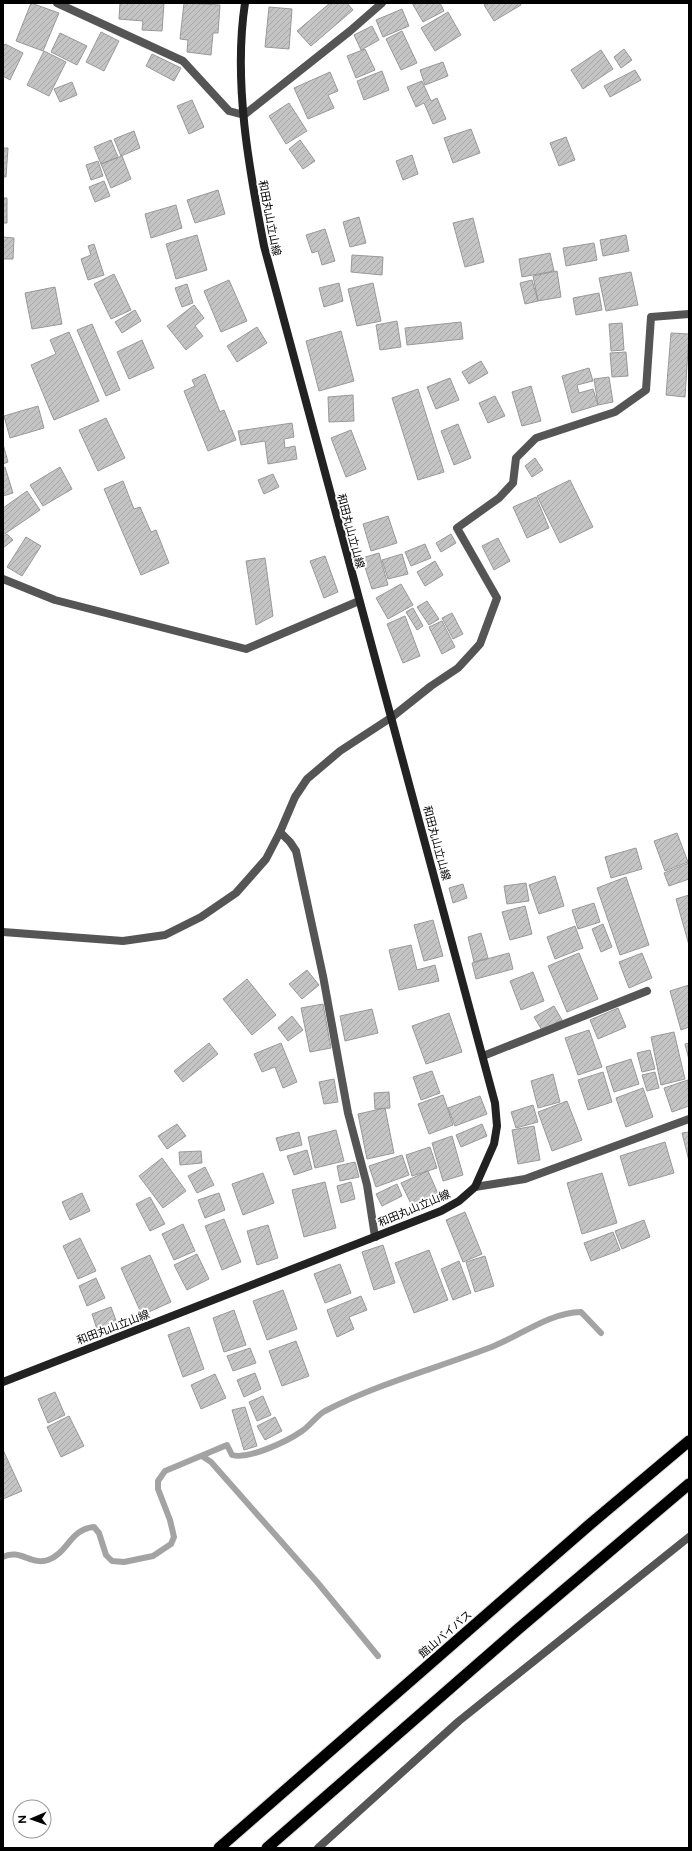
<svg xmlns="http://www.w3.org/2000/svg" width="692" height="1851" viewBox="0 0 692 1851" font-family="Figtree,'Noto Sans JP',sans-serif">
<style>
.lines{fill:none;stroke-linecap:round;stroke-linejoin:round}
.stream{stroke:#a3a3a3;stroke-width:6}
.building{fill:url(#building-hatch);stroke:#999}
.trunk-casing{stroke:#dbdbdb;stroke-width:13}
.minor{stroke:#555;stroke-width:8}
.tertiary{stroke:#555;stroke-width:8}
.secondary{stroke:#222;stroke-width:8}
.trunk{stroke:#000;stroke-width:11}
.labels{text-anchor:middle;stroke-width:4;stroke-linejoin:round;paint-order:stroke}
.street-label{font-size:11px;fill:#000;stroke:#fff}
</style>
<defs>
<pattern id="building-hatch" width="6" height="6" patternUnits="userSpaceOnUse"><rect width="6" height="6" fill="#c4c4c4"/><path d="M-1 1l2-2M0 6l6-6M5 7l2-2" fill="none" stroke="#a7a7a7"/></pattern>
</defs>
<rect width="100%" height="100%" fill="#fff"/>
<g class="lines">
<path class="stream" d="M 202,1456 L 211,1462 L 317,1582 L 378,1656
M 3,1557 C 19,1548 32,1566 48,1560 C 68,1553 70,1529 94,1527 L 99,1533 L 106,1555 L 112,1561 L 124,1562 L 153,1556 L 171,1544 L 174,1537 L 170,1520 L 158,1489 L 158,1481 L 165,1471 L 227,1445 L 232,1455 C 248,1460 288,1441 302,1431 C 310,1426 316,1416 325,1411 C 379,1383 438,1368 494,1346 C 523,1334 549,1313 581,1312 L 601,1333"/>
</g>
<path class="building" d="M 31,3 L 59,13 L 43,51 L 16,41 Z
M 120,3 L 164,3 L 162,31 L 142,30 L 143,21 L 119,19 Z
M 184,3 L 220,5 L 218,33 L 213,33 L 211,55 L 187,52 L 188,40 L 180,39 Z
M 330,3 L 347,3 L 353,10 L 311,46 L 297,31 Z
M 412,3 L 440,3 L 444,11 L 423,22 Z
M 488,3 L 520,3 L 521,5 L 494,21 L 484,5 Z
M 269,7 L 292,9 L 289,49 L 265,47 Z
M 402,9 L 409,26 L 383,37 L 376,20 Z
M 448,12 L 461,35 L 435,51 L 421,28 Z
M 372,26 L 379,40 L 361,50 L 354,35 Z
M 402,31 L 417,63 L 401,70 L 386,39 Z
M 101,32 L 119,41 L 104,71 L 86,62 Z
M 60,33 L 87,46 L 77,65 L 51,52 Z
M 5,44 L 23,53 L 10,80 L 3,76 L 3,48 Z
M 365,49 L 375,70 L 356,78 L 347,56 Z
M 624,49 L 632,60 L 621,68 L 614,57 Z
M 601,50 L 613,69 L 583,89 L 571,70 Z
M 44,51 L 66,62 L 49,96 L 27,85 Z
M 152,54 L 181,68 L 174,81 L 146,66 Z
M 443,62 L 448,76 L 425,85 L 420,70 Z
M 635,70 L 641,80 L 610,97 L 604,86 Z
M 382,71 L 389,90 L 364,100 L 357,81 Z
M 330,72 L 338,91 L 328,95 L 334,108 L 308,119 L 294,88 Z
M 422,81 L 431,101 L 437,98 L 446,119 L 433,124 L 424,103 L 416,107 L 407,87 Z
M 72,82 L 77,95 L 60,102 L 54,89 Z
M 192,100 L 204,127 L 189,134 L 177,106 Z
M 289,103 L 307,131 L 286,144 L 269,116 Z
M 471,129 L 480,153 L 453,163 L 444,138 Z
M 134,131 L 140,148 L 121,156 L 114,139 Z
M 566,137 L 575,160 L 559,166 L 550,143 Z
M 111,140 L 118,157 L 101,164 L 94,147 Z
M 300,140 L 315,161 L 303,169 L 289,149 Z
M 3,148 L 8,148 L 6,177 L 3,177 Z
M 412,155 L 418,174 L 403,180 L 396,161 Z
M 122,156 L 131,179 L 111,188 L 101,164 Z
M 98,161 L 103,176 L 91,180 L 86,165 Z
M 104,181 L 110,196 L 95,202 L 89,187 Z
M 218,190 L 225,214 L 195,223 L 187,200 Z
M 3,198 L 7,198 L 7,223 L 3,223 Z
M 176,205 L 182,228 L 151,238 L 145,214 Z
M 359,217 L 366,243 L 350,247 L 343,222 Z
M 473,218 L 484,262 L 465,267 L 453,223 Z
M 325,229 L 335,261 L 322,265 L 318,251 L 312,253 L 306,235 Z
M 197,235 L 207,270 L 176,279 L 166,244 Z
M 626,235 L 629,251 L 603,256 L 600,240 Z
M 3,237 L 14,238 L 13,259 L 3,259 Z
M 594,243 L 597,260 L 566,266 L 563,248 Z
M 94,244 L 104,275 L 88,280 L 81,259 L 91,255 L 88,246 Z
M 550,253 L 554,271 L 522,277 L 519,259 Z
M 352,255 L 383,257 L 382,275 L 351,272 Z
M 557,271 L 561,297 L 538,301 L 533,276 Z
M 631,272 L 638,305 L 606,311 L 599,278 Z
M 114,274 L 131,310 L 111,319 L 94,284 Z
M 229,280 L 247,321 L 221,332 L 204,291 Z
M 532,280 L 538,301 L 525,304 L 520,283 Z
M 339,283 L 343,301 L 324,307 L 319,288 Z
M 373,283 L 381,321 L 357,326 L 348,289 Z
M 187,284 L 193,303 L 182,307 L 175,288 Z
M 55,287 L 62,324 L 32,329 L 25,293 Z
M 599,293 L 602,310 L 576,315 L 573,298 Z
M 194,305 L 204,318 L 195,326 L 203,336 L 186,350 L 167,326 Z
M 135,310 L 141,321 L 122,333 L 115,322 Z
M 397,321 L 401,347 L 380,350 L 376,325 Z
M 461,322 L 463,339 L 407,345 L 405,328 Z
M 622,323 L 624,350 L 611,351 L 609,324 Z
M 92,324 L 120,390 L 106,396 L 77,330 Z
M 257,327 L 267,343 L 237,362 L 227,346 Z
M 341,331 L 354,381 L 319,391 L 306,341 Z
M 69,332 L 99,401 L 54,420 L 31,365 L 56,354 L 50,340 Z
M 671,333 L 689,334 L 685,397 L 666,395 Z
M 142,340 L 154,368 L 129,379 L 117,352 Z
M 626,352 L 628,376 L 612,377 L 610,353 Z
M 481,361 L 488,373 L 469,384 L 462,372 Z
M 589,368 L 593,381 L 577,385 L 579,393 L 593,389 L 598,405 L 572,413 L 562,376 Z
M 205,374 L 220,412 L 224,410 L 236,440 L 208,451 L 184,391 L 195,386 L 192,380 Z
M 609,377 L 613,402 L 598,405 L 594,379 Z
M 450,378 L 459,400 L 436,409 L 427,387 Z
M 531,386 L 541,421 L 522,426 L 512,392 Z
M 418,389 L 444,472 L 418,480 L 392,398 Z
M 353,395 L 354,421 L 329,422 L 328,397 Z
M 495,396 L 505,416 L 488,423 L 479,403 Z
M 38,406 L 44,428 L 10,438 L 4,416 Z
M 106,418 L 125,458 L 98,471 L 79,430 Z
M 292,423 L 294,437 L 284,439 L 285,448 L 295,446 L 297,459 L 268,464 L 265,441 L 241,445 L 238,431 Z
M 458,424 L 471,458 L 454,465 L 441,431 Z
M 351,430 L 366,469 L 346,477 L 331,438 Z
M 3,444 L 8,462 L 3,464 Z
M 535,458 L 543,470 L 532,477 L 525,466 Z
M 5,467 L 13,493 L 3,496 L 3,468 Z
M 60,467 L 72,489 L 43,506 L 30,485 Z
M 273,474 L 279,487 L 264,494 L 258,480 Z
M 570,480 L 593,527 L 560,543 L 537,496 Z
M 123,481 L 134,509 L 140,507 L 151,532 L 156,530 L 169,563 L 141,575 L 104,489 Z
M 27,491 L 40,510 L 3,535 L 3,508 Z
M 536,497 L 549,528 L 527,538 L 513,507 Z
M 388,516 L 397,543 L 371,551 L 363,524 Z
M 7,534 L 13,540 L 3,548 L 3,537 Z
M 451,534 L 456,543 L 441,552 L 436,543 Z
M 26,537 L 41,546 L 22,576 L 7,567 Z
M 498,538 L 510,561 L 494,570 L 482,546 Z
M 425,544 L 431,558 L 411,566 L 405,552 Z
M 379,553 L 388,585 L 372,589 L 362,558 Z
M 402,554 L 408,574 L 388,579 L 382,560 Z
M 325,556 L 338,592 L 324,598 L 310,561 Z
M 265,558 L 273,616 L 256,625 L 246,561 Z
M 435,561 L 443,575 L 425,586 L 417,572 Z
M 401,584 L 413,605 L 388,619 L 376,598 Z
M 427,601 L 439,619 L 429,625 L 417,607 Z
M 413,608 L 423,626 L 417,630 L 406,612 Z
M 452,613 L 463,634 L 453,639 L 442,618 Z
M 405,616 L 420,656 L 403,663 L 387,624 Z
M 442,621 L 455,647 L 442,654 L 429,627 Z
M 677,833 L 688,862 L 665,871 L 654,841 Z
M 636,848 L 642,869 L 611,878 L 605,857 Z
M 689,863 L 689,879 L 669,886 L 664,873 Z
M 555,876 L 564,906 L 539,914 L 529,885 Z
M 626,877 L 649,945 L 620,955 L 597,888 Z
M 526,883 L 529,901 L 507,904 L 504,886 Z
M 463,884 L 467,898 L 453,903 L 449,888 Z
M 689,895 L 689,945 L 676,899 Z
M 594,903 L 600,922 L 578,929 L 572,910 Z
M 525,906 L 532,934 L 510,940 L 502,912 Z
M 433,920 L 443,956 L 424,961 L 414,925 Z
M 603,924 L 612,947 L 601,952 L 592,929 Z
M 575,926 L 583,948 L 555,959 L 547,937 Z
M 481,933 L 488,958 L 474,962 L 468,937 Z
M 411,945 L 417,970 L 435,965 L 439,981 L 399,990 L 389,950 Z
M 509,953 L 513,969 L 476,979 L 472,963 Z
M 579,953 L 598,999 L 567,1012 L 548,966 Z
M 642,953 L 652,978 L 629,988 L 619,962 Z
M 307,970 L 319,985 L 302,999 L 289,984 Z
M 533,972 L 544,1001 L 521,1010 L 510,981 Z
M 247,979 L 276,1015 L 252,1035 L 223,999 Z
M 689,985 L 689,1027 L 681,1030 L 670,991 Z
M 323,1004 L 331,1048 L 310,1052 L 301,1008 Z
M 554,1006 L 562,1020 L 542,1030 L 534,1017 Z
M 618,1008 L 626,1027 L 598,1039 L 590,1020 Z
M 372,1009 L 378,1033 L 345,1041 L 340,1016 Z
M 449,1013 L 462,1052 L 426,1064 L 412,1026 Z
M 292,1016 L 303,1030 L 288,1041 L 278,1028 Z
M 589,1030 L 602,1067 L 578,1075 L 565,1038 Z
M 674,1032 L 685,1079 L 661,1085 L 651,1037 Z
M 209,1043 L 218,1054 L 183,1082 L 174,1071 Z
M 281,1043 L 297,1082 L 283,1088 L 275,1067 L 262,1072 L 254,1054 Z
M 689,1043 L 689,1060 L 685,1044 Z
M 650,1050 L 655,1069 L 642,1072 L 637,1053 Z
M 631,1059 L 639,1084 L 614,1092 L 606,1067 Z
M 432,1071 L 440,1093 L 421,1100 L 413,1077 Z
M 603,1072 L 612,1102 L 588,1110 L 578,1080 Z
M 655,1072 L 659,1088 L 647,1091 L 642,1075 Z
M 553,1074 L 560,1102 L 538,1108 L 531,1081 Z
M 334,1079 L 338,1102 L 324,1104 L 319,1082 Z
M 688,1080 L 689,1106 L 672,1112 L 664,1088 Z
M 643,1088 L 653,1117 L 626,1127 L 616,1098 Z
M 389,1092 L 390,1108 L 375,1109 L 374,1093 Z
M 443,1095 L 453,1125 L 429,1134 L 418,1104 Z
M 480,1096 L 487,1114 L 455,1126 L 448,1108 Z
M 567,1101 L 582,1140 L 552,1151 L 538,1112 Z
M 533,1105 L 538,1122 L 516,1128 L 511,1112 Z
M 385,1108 L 394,1153 L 367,1159 L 358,1114 Z
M 177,1124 L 186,1136 L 167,1149 L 158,1136 Z
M 482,1124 L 487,1136 L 461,1147 L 456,1135 Z
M 534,1126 L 540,1160 L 518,1164 L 512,1130 Z
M 336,1130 L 344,1161 L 315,1168 L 308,1137 Z
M 299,1132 L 302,1145 L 280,1151 L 276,1138 Z
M 689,1132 L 689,1161 L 682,1133 Z
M 452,1136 L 463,1175 L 443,1181 L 432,1143 Z
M 665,1142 L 674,1173 L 629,1186 L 620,1156 Z
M 430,1147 L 437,1168 L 412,1176 L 406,1155 Z
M 307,1150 L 312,1169 L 294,1175 L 287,1156 Z
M 201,1151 L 202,1163 L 180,1165 L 179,1152 Z
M 402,1155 L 409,1175 L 376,1187 L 369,1166 Z
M 162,1158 L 186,1191 L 163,1208 L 139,1176 Z
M 355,1162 L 359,1177 L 340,1181 L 337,1166 Z
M 205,1167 L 214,1185 L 197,1193 L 188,1176 Z
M 428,1171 L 439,1196 L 413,1208 L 401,1183 Z
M 263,1173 L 274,1203 L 243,1215 L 232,1184 Z
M 602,1173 L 617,1223 L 582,1234 L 567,1183 Z
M 325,1182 L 336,1228 L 304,1237 L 292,1190 Z
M 351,1182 L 355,1199 L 341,1203 L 337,1186 Z
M 397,1184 L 402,1196 L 382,1206 L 376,1194 Z
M 82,1193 L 90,1211 L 70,1220 L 62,1202 Z
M 219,1193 L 225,1210 L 205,1218 L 198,1200 Z
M 150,1197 L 165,1224 L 150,1231 L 136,1204 Z
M 465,1212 L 482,1254 L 463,1262 L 446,1220 Z
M 224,1219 L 241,1262 L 222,1270 L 205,1226 Z
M 644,1220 L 650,1237 L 622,1249 L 615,1231 Z
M 183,1224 L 195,1251 L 174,1260 L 162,1234 Z
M 268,1225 L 278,1258 L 257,1265 L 247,1231 Z
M 613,1232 L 620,1250 L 591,1261 L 584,1243 Z
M 80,1238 L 96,1271 L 78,1279 L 63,1246 Z
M 383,1245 L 395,1283 L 374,1290 L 362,1252 Z
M 429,1250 L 448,1300 L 414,1313 L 395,1263 Z
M 197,1254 L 209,1279 L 187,1290 L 174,1265 Z
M 150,1255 L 171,1302 L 142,1315 L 121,1268 Z
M 485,1256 L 494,1286 L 475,1292 L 466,1262 Z
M 459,1261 L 471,1293 L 453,1300 L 441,1269 Z
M 340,1264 L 351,1293 L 325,1303 L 314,1274 Z
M 96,1278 L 105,1298 L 87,1306 L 79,1286 Z
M 283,1290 L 297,1329 L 267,1340 L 253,1301 Z
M 361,1296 L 367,1310 L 349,1317 L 354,1329 L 337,1337 L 327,1310 Z
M 111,1307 L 117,1323 L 97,1329 L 92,1314 Z
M 234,1310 L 246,1345 L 224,1352 L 213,1318 Z
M 189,1327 L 204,1369 L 183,1377 L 168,1335 Z
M 296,1341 L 309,1376 L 282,1386 L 269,1351 Z
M 250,1348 L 256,1363 L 233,1371 L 227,1356 Z
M 255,1373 L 261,1389 L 244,1397 L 237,1380 Z
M 215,1374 L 226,1398 L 201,1409 L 191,1385 Z
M 55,1392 L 65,1415 L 48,1423 L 38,1399 Z
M 263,1396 L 271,1415 L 257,1421 L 249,1402 Z
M 245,1407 L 257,1446 L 244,1450 L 232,1410 Z
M 69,1416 L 84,1446 L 61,1457 L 47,1427 Z
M 275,1417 L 282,1431 L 265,1440 L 257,1426 Z
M 3,1450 L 22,1491 L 3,1499 Z"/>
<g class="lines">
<g class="trunk-casing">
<path id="trunk" d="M 219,1848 L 588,1526 L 689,1441
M 267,1848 L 517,1630 L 689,1484"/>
</g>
<path class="minor" d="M 57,3 L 183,61 L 229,111 L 244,115 L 350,31 L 382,3
M 3,579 L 55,600 L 246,649 L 359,601
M 392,717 L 431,686 L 458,668 L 480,644 L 497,598 L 457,528 L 499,498 L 513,483 L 516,458 L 536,438 L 615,412 L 646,390 L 651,317 L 689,314
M 280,832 L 290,842 L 296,851 L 323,976 L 348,1113 L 367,1185 L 375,1237
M 483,1056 L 647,991
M 475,1187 L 525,1179 L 689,1119
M 318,1848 L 459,1721 L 689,1537"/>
<path class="tertiary" d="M 3,932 L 123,941 L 165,935 L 201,917 L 236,893 L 266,859 L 280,832 L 295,797 L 307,779 L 340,751 L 392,717"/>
<path class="secondary" d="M 3,1382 L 441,1211 L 459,1201 L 475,1187 L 494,1144 L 497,1126 L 495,1103 L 264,246 C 249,169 233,81 245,3"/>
<use href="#trunk" class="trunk"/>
</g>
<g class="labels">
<g class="street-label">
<text transform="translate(270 218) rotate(79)" y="4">和田丸山立山線</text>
<text transform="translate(351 531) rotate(75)" y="4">和田丸山立山線</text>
<text transform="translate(437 843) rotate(75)" y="4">和田丸山立山線</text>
<text transform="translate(414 1208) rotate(-23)" y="4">和田丸山立山線</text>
<text transform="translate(113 1327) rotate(-21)" y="4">和田丸山立山線</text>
<text transform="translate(445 1634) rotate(-41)" y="4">館山バイパス</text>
</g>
</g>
<rect width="692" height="1851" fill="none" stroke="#000000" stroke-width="8"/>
<g transform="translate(32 1819) rotate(268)"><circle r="19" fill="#ffffff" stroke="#999999"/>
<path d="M0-3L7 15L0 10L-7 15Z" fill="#000000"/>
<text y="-6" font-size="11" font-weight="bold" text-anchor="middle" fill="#000000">N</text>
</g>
</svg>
